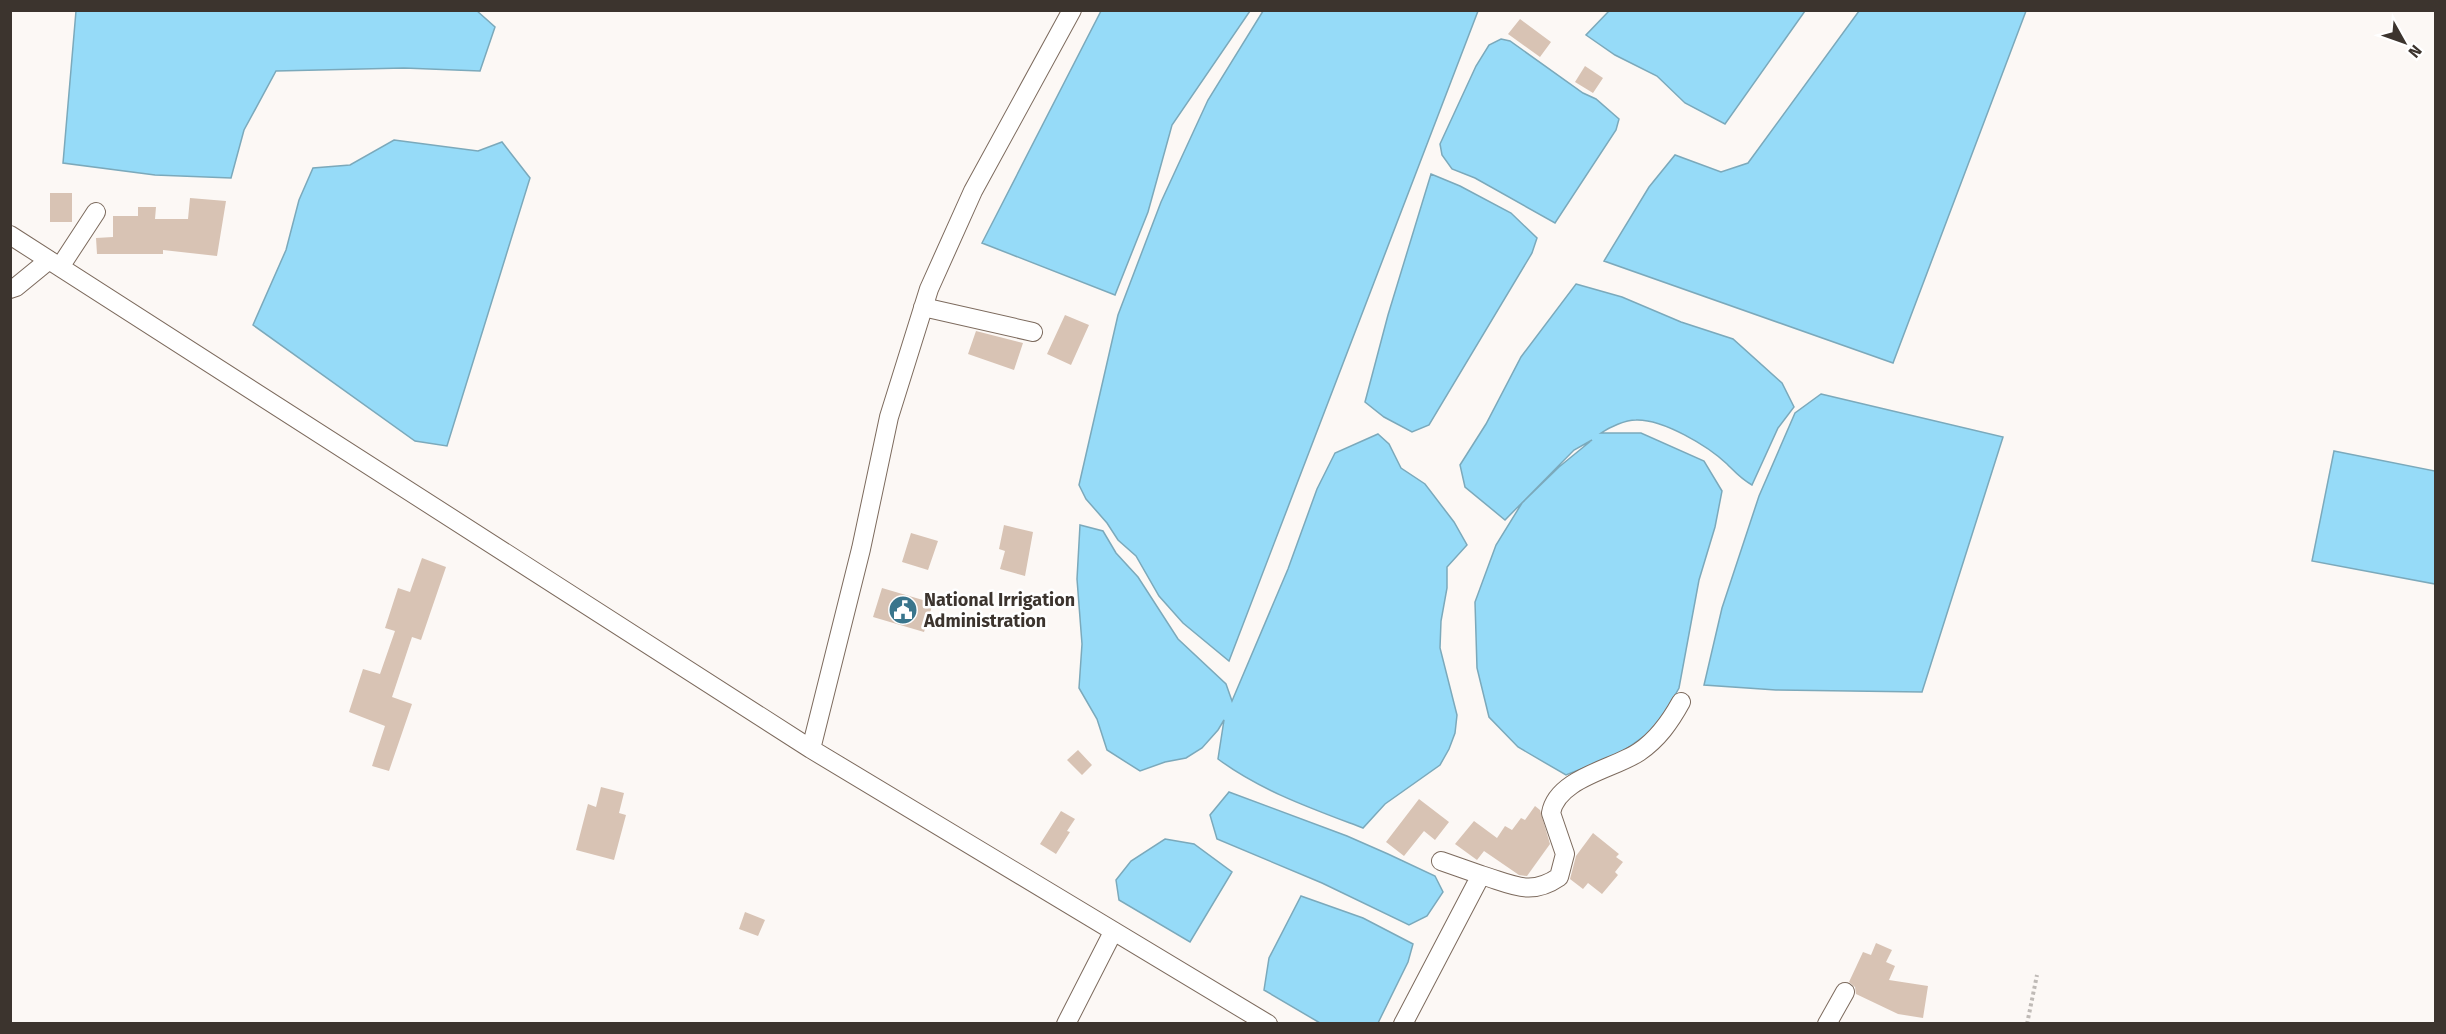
<svg xmlns="http://www.w3.org/2000/svg" width="2446" height="1034" viewBox="0 0 2446 1034" font-family="'Fira Sans',sans-serif">
<style>
.water{fill:#96dbf8;stroke:#7ba9bb;stroke-width:1.5}
.building{fill:#d8c3b4}
.lines{fill:none;stroke-linecap:round;stroke-linejoin:round}
.minor-casing{stroke:#7c6a5d;stroke-width:20}
.path{stroke:#bfbab6;stroke-width:4;stroke-dasharray:3 3;stroke-linecap:butt}
.minor{stroke:#fff;stroke-width:18}
.labels{text-anchor:middle;stroke-width:5;stroke-linejoin:round;paint-order:stroke}
.poi-label{font-size:18px;font-weight:bold;fill:#3c342e;stroke:#fff;text-anchor:start}
</style>
<rect width="100%" height="100%" fill="#fcf8f5"/>
<path class="water" d="M 476,10 L 495,27 L 480,71 L 404,68 L 276,71 L 244,130 L 231,178 L 155,175 L 63,163 L 76,11 Z
M 1101,11 L 1250,11 L 1172,125 L 1148,212 L 1115,295 L 982,243 Z
M 1263,11 L 1478,11 L 1229,661 L 1183,623 L 1159,596 L 1136,556 L 1118,540 L 1107,523 L 1086,499 L 1079,485 L 1118,315 L 1161,202 L 1208,100 Z
M 1609,11 L 1609,10 L 1805,11 L 1725,124 L 1685,103 L 1657,76 L 1615,55 L 1586,35 Z
M 1859,11 L 2026,11 L 1893,363 L 1604,261 L 1649,187 L 1675,155 L 1721,172 L 1748,163 Z
M 1501,39 L 1510,41 L 1583,93 L 1596,99 L 1619,119 L 1616,130 L 1555,223 L 1475,178 L 1452,169 L 1442,155 L 1440,144 L 1476,66 L 1489,45 Z
M 394,140 L 478,151 L 502,142 L 530,178 L 447,446 L 415,441 L 253,325 L 286,250 L 299,200 L 313,168 L 350,165 Z
M 1431,174 L 1460,186 L 1511,213 L 1537,238 L 1532,253 L 1429,425 L 1412,432 L 1384,417 L 1365,402 L 1388,315 Z
M 1576,284 L 1622,297 L 1681,322 L 1733,339 L 1782,383 L 1794,407 L 1778,428 L 1752,485 C 1741,479 1736,473 1727,464 C 1708,446 1663,419 1636,420 C 1625,420 1610,427 1601,433 L 1641,433 L 1704,461 L 1722,491 L 1715,527 L 1699,580 L 1679,688 L 1657,727 L 1619,754 L 1566,775 L 1518,747 L 1489,717 L 1477,668 L 1475,602 L 1496,545 L 1522,503 L 1559,467 L 1592,440 L 1574,450 L 1505,520 L 1465,487 L 1460,465 L 1486,424 L 1521,357 Z
M 1821,394 L 2003,437 L 1922,692 L 1776,690 L 1704,685 L 1722,608 L 1759,496 L 1795,413 Z
M 1378,434 L 1389,444 L 1401,468 L 1425,484 L 1454,522 L 1467,545 L 1447,567 L 1447,588 L 1441,621 L 1440,648 L 1457,715 L 1455,733 L 1449,749 L 1440,765 L 1385,804 L 1363,828 C 1313,809 1261,791 1218,759 L 1224,720 L 1218,730 L 1202,748 L 1186,758 L 1165,762 L 1140,771 L 1107,750 L 1097,719 L 1079,688 L 1082,644 L 1077,579 L 1080,525 L 1103,531 L 1116,553 L 1138,577 L 1178,639 L 1226,684 L 1232,701 L 1288,569 L 1317,489 L 1335,453 Z
M 2334,451 L 2435,471 L 2435,584 L 2312,561 Z
M 1229,792 L 1347,836 L 1388,854 L 1435,876 L 1443,892 L 1427,916 L 1409,925 L 1322,883 L 1217,839 L 1210,815 Z
M 1165,839 L 1194,844 L 1232,872 L 1190,942 L 1119,900 L 1116,880 L 1131,861 Z
M 1301,896 L 1363,918 L 1413,944 L 1408,962 L 1378,1023 L 1320,1023 L 1264,990 L 1269,958 Z"/>
<path class="building" d="M 1520,19 L 1551,42 L 1540,57 L 1508,34 Z
M 1585,66 L 1603,78 L 1593,93 L 1575,82 Z
M 50,193 L 72,193 L 72,222 L 50,222 Z
M 190,198 L 226,201 L 217,256 L 163,250 L 163,254 L 97,254 L 96,238 L 113,237 L 113,216 L 138,216 L 138,207 L 156,207 L 155,219 L 188,219 Z
M 1065,315 L 1089,325 L 1071,365 L 1047,354 Z
M 976,331 L 1023,343 L 1014,370 L 968,354 Z
M 1004,525 L 1033,532 L 1025,576 L 1000,569 L 1005,551 L 999,549 Z
M 911,533 L 938,541 L 928,570 L 902,562 Z
M 422,558 L 446,567 L 421,640 L 412,637 L 392,697 L 412,704 L 389,771 L 372,766 L 385,726 L 349,712 L 363,669 L 380,674 L 395,631 L 385,628 L 398,588 L 410,592 Z
M 882,588 L 933,603 L 924,632 L 873,617 Z
M 1078,750 L 1092,765 L 1082,775 L 1067,760 Z
M 601,787 L 624,793 L 619,813 L 626,815 L 614,860 L 576,850 L 588,804 L 596,807 Z
M 1419,799 L 1449,822 L 1435,840 L 1424,831 L 1404,856 L 1386,842 Z
M 1535,806 L 1540,810 L 1550,844 L 1527,876 L 1519,875 L 1484,851 L 1477,860 L 1455,844 L 1474,821 L 1497,838 L 1505,826 L 1512,830 L 1521,818 L 1525,820 Z
M 1061,811 L 1075,819 L 1067,831 L 1070,832 L 1056,854 L 1040,844 Z
M 1593,833 L 1619,854 L 1616,857 L 1623,862 L 1615,872 L 1618,875 L 1602,894 L 1588,883 L 1583,889 L 1570,879 L 1576,856 Z
M 745,912 L 765,920 L 758,936 L 739,929 Z
M 1876,943 L 1892,950 L 1886,962 L 1895,966 L 1889,980 L 1928,986 L 1923,1018 L 1898,1014 L 1856,994 L 1855,987 L 1849,982 L 1863,952 L 1871,955 Z"/>
<g class="lines">
<g class="minor-casing">
<path id="minor" d="M 10,235 L 811,749 L 1268,1024
M 60,267 L 96,212
M 10,289 L 16,287 L 49,260
M 923,307 L 1033,332
M 811,749 L 861,549 L 889,417 L 929,289 L 973,191 L 1072,10
M 1441,861 L 1481,875
M 1066,1024 L 1113,932
M 1403,1024 L 1481,875 C 1512,884 1530,897 1559,877 L 1565,854 L 1551,813 C 1557,778 1614,769 1639,752 C 1658,739 1670,722 1681,702
M 1827,1024 L 1845,992"/>
</g>
<path class="path" d="M 2027,1024 L 2037,975"/>
<use href="#minor" class="minor"/>
</g>
<defs>
<g id="civic-disc" transform="scale(1.5)"><circle r="9.5" fill="#39758c" stroke="#fff"/><path d="M-.6-6.5H3V-4.5H.6V-3L4-1V1h2V6H-6V1h2V-1L-.6-3ZM-1.2 2.5V6h2.4V2.5Z" fill="#fff"/></g>
</defs>
<g fill-rule="evenodd">
<use href="#civic-disc" x="903" y="610"/>
</g>
<g class="labels">
<g class="poi-label">
<text x="924" y="606">National Irrigation<tspan x="924" dy="21">Administration</tspan></text>
</g>
</g>
<rect width="2446" height="1034" fill="none" stroke="#3c342e" stroke-width="24"/>
<g transform="translate(2404 42) rotate(130)" stroke="#ffffff" stroke-width="4.5" paint-order="stroke">
<path d="M0-4.5L10 22L0 15L-10 22Z" fill="#3c342e"/>
<text y="-9" font-size="16" font-weight="bold" text-anchor="middle" fill="#3c342e">N</text>
</g>
</svg>
